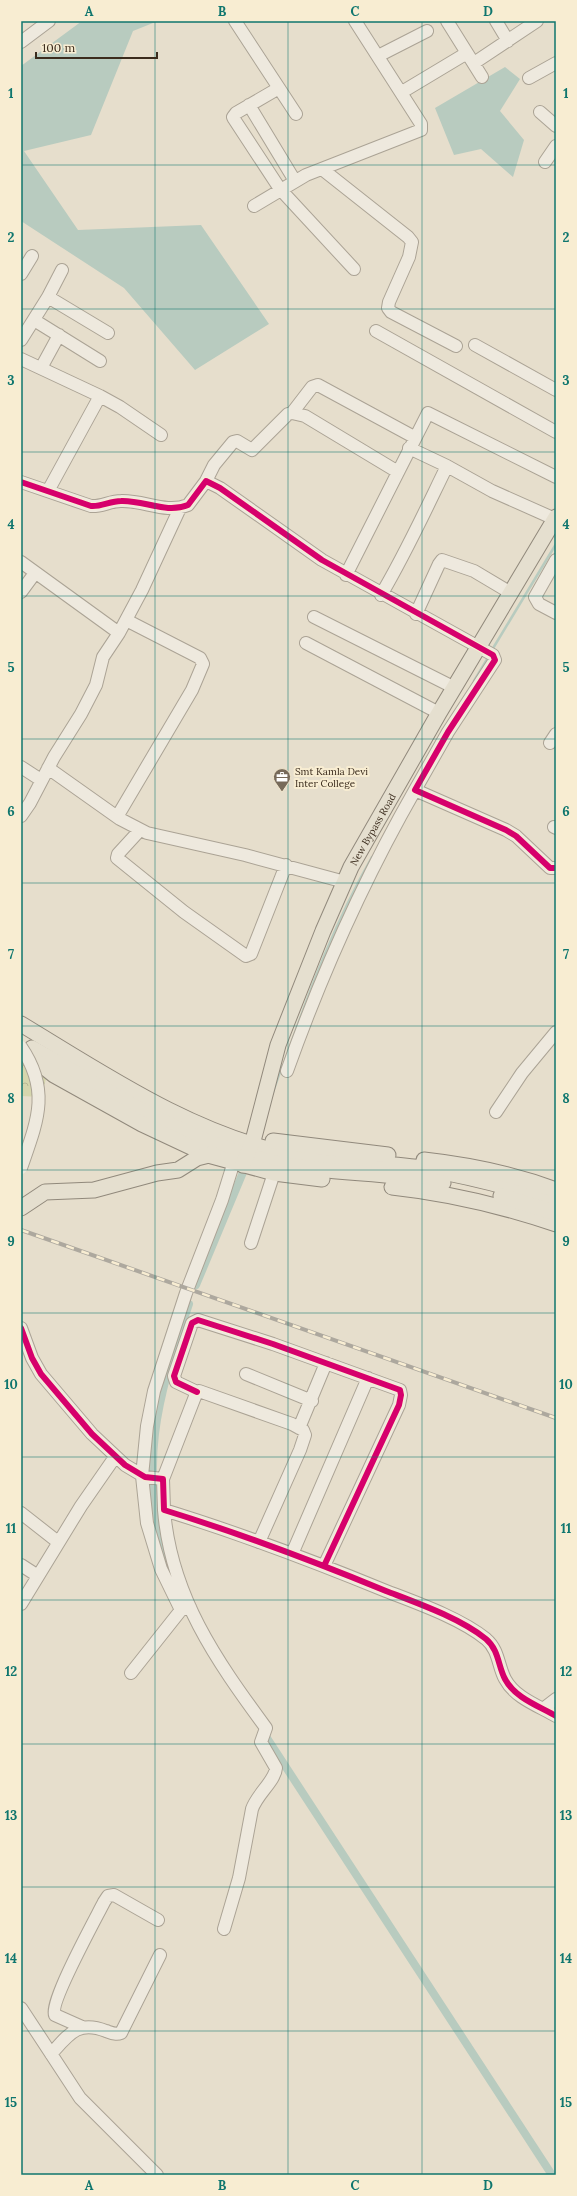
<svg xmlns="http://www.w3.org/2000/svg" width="577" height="2196" viewBox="0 0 577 2196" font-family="Lora,serif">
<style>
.forest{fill:url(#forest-crowns)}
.water{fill:#b8cbbf}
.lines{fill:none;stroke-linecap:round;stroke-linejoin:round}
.stream{stroke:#b8cbbf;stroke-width:2.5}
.canal{stroke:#b8cbbf;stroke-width:8}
.minor-casing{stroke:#aba395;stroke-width:14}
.major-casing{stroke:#91897c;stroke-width:17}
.minor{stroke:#eee9de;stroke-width:12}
.major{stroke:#e5dfcf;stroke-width:15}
.rail-casing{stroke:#ada89e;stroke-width:4}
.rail{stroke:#f8edd2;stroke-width:2.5;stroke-dasharray:8;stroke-linecap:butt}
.minor-bridge-casing{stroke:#aba395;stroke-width:14;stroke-linecap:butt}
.minor-bridge{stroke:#eee9de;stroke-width:12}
.cycleway-casing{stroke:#f8edd2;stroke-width:8}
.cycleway{stroke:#d6006c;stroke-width:6}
.grid{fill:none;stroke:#0f766e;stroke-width:1;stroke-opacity:0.55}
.labels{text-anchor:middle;stroke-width:4;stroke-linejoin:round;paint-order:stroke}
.poi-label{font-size:10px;fill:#3b2c1d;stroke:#f8edd2;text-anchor:start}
.street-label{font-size:10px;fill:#3b2c1d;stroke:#f8edd2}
.neatline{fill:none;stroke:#0f766e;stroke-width:1.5}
.grid-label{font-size:13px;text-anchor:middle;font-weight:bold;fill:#0f766e}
</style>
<defs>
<pattern id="forest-crowns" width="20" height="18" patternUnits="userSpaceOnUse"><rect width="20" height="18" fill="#d6d6ad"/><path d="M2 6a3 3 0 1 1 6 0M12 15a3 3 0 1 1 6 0" fill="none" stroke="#b9b894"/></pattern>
</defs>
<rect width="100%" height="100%" fill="#e6decc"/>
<path class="forest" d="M 21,1061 L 47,1075 L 41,1097 L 21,1096 Z"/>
<path class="water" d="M 82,21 L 158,21 L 133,31 L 91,135 L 24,151 L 78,230 L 201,225 L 269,324 L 195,370 L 124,288 L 21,221 L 21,66 Z
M 505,67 L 520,79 L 500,111 L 524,140 L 513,177 L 481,149 L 454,155 L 435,108 Z"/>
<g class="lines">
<path class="stream" d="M 492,650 L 556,544
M 474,681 L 489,656
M 286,1058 C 310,989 336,920 372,857
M 273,1092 L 282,1066"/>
<path class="canal" d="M 196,1285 L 244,1170
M 169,1566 C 137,1467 157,1399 189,1304
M 263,1732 L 552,2175"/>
<g class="minor-casing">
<path id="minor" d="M 235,21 L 296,114
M 447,21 L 482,77
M 496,21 L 508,41
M 21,42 L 49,21
M 378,56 L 427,31
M 474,63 L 537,21
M 529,78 L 556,63
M 279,88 L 236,113 L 233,117 L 234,119 L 280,189 L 354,269
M 402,92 L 467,53
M 249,105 L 295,181
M 540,112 L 556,126
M 545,162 L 556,146
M 322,169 L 408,237 L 412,242 L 409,257 L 389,302 L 388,308 L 391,312 L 456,346
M 254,206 L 306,175 L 421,130 L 421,124 L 355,21
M 21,274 L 32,256
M 48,297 L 108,333
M 34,320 L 100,361
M 376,331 L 556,432
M 21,340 L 48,297 L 62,270
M 475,345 L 556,390
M 21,359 L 100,396 L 48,491
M 41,368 L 59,335
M 100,396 L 120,407 L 161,435
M 292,413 L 312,387 L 318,385 L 414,437
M 447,466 L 492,491 L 555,519
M 206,481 L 214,465 L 233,442 L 237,441 L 252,450 L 288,414 L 292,413 L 305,416 L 398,472
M 21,482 L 91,506 C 101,507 110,501 121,501 C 144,500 166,514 188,505 L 206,481 L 220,488 L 322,560 L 493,655 L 495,660 L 448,732 L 415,790 L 506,830 L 516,836 L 550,868 L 556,868
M 556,560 L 535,597 L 539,604 L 556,613
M 21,562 L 119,633
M 346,575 L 428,413 L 556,477
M 21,592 L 35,573
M 381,595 C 406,553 426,509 447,466 L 409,448
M 416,614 L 439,564 L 442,560 L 474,571 L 511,593
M 314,617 L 455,688
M 306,643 L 439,713
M 550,743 L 556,734
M 21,767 L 41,780
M 48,768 L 120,819 L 147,833 L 245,855 L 345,882
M 21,816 L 30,803 L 54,757 L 81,714 L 96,685 L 103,657 L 119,633 L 142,590 L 180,508
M 117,817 L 192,690 L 203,664 L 200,658 L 126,620
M 554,827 L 556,828
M 140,830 L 118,854 L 117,858 L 184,912 L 246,956 L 251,954 L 286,865
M 287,1071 C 322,973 363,881 415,790
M 496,1112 L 522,1073 L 556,1032
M 251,1243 L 274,1173
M 21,1328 L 32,1358 L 41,1374 L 92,1434 L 125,1465 L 145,1477 L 163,1479 L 164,1510 C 239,1533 313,1561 386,1591 C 417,1603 460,1618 486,1639 C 499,1650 498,1666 505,1679 C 515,1698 539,1706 556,1716
M 246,1374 L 312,1401
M 197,1392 L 176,1382 L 174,1376 L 192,1323 L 198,1320 L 273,1344 L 400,1390 L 401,1395 L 399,1405 L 324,1566
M 299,1428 L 326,1363
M 163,1479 L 196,1394 L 199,1391 L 292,1424 L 303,1430 L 305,1435 L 300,1450 L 259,1542
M 164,1510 C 171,1596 216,1660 266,1728 L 261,1742 L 276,1768 C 275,1781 257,1794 252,1809 L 239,1878 L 224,1929
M 21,1513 L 58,1542
M 292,1554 L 368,1378
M 21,1565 L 38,1576
M 21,1604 L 81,1506 L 115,1457
M 190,1607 L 181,1610 L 161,1569 L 147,1523 L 142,1476 L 147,1426 L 154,1391 L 186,1293 L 222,1200 L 236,1155
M 131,1673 L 181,1610
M 543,1709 L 556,1699
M 21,2008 L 80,2098 L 157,2175
M 82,2027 L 55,2015 C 49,2003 96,1918 104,1902 L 108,1896 L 114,1895 L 158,1920
M 51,2054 C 69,2034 78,2020 106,2031 C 112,2033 116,2035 121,2033 L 160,1955"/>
</g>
<g class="major-casing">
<g id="major">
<path d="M 21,1024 C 107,1076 192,1134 292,1155 C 334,1163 379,1162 421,1168 C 467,1176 512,1187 556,1202"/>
<path d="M 32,1048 C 110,1092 191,1146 281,1164 C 334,1174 390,1172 443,1183"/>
<path d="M 39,1063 L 54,1075 L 142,1124 L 208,1155 L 274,1173 L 322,1179"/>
<path d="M 273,1141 L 388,1155"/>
<path d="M 424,1160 C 469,1165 513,1174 556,1190"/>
<path id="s1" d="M 243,1165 L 254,1137 L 278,1045 L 323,931 L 351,867 L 439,713 L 556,517"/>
<path d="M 392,1187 C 448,1193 503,1206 556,1224"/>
<path d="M 501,1196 L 556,1213"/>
<path d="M 21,1208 L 45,1192 L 94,1190 L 157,1173 L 178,1170 L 197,1158 L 213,1154"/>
</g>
</g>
<use href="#minor" class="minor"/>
<use href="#major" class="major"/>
<g class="rail-casing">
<path id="rail" d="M 21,1230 L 556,1418"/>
</g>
<use href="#rail" class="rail"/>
<g class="minor-bridge-casing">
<path id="minor-bridge" d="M 21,1047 C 51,1091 37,1122 21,1168"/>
</g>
<use href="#minor-bridge" class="minor-bridge"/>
<g class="cycleway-casing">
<path id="cycleway" d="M 21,482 L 91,506 C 101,507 110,501 121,501 C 144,500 166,514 188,505 L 206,481 L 220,488 L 322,560 L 493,655 L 495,660 L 448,732 L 415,790 L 506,830 L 516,836 L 550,868 L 556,868
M 21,1328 L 32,1358 L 41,1374 L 92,1434 L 125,1465 L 145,1477 L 163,1479 L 164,1510 C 239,1533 313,1561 386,1591 C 417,1603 460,1618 486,1639 C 499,1650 498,1666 505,1679 C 515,1698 539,1706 556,1716
M 197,1392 L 176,1382 L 174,1376 L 192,1323 L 198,1320 L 273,1344 L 400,1390 L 401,1395 L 399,1405 L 324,1566"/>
</g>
<use href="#cycleway" class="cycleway"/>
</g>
<path class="grid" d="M 155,21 L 155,2175M 288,21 L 288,2175M 422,21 L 422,2175M 21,165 L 556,165M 21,309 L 556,309M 21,452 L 556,452M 21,596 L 556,596M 21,739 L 556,739M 21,883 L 556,883M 21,1026 L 556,1026M 21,1170 L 556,1170M 21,1313 L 556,1313M 21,1457 L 556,1457M 21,1600 L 556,1600M 21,1744 L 556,1744M 21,1887 L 556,1887M 21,2031 L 556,2031"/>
<defs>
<g id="office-pin" transform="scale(0.9)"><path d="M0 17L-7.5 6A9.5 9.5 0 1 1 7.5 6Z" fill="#776a5a" stroke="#f8edd2"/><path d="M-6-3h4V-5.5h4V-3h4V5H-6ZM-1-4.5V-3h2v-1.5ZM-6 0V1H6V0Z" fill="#fff"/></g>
</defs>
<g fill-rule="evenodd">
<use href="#office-pin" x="282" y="777"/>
</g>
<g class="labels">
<g class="poi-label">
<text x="295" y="775">Smt Kamla Devi<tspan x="295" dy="12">Inter College</tspan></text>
</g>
<g class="street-label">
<text dy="4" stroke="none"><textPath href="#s1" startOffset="361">New Bypass Road</textPath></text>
</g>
</g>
<rect width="577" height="2196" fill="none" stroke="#f8edd2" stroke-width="44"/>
<path d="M36 52v6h121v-6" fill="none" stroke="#3b2c1d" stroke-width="2"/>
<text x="42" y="52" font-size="12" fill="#3b2c1d" stroke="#f8edd2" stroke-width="3" paint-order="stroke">100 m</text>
<rect x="22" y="22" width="533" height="2152" class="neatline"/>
<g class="grid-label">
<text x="89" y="16">A</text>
<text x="222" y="16">B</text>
<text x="355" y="16">C</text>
<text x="488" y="16">D</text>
<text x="11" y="98">1</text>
<text x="566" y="98">1</text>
<text x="11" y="242">2</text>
<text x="566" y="242">2</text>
<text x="11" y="385">3</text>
<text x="566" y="385">3</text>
<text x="11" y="529">4</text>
<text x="566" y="529">4</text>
<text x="11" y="672">5</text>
<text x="566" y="672">5</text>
<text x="11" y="816">6</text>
<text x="566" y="816">6</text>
<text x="11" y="959">7</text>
<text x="566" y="959">7</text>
<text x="11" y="1103">8</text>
<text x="566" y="1103">8</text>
<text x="11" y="1246">9</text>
<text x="566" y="1246">9</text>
<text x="11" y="1389">10</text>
<text x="566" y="1389">10</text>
<text x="11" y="1533">11</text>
<text x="566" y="1533">11</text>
<text x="11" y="1676">12</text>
<text x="566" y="1676">12</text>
<text x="11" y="1820">13</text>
<text x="566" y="1820">13</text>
<text x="11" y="1963">14</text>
<text x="566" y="1963">14</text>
<text x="11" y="2107">15</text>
<text x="566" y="2107">15</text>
<text x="89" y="2190">A</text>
<text x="222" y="2190">B</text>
<text x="355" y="2190">C</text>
<text x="488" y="2190">D</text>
</g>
</svg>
